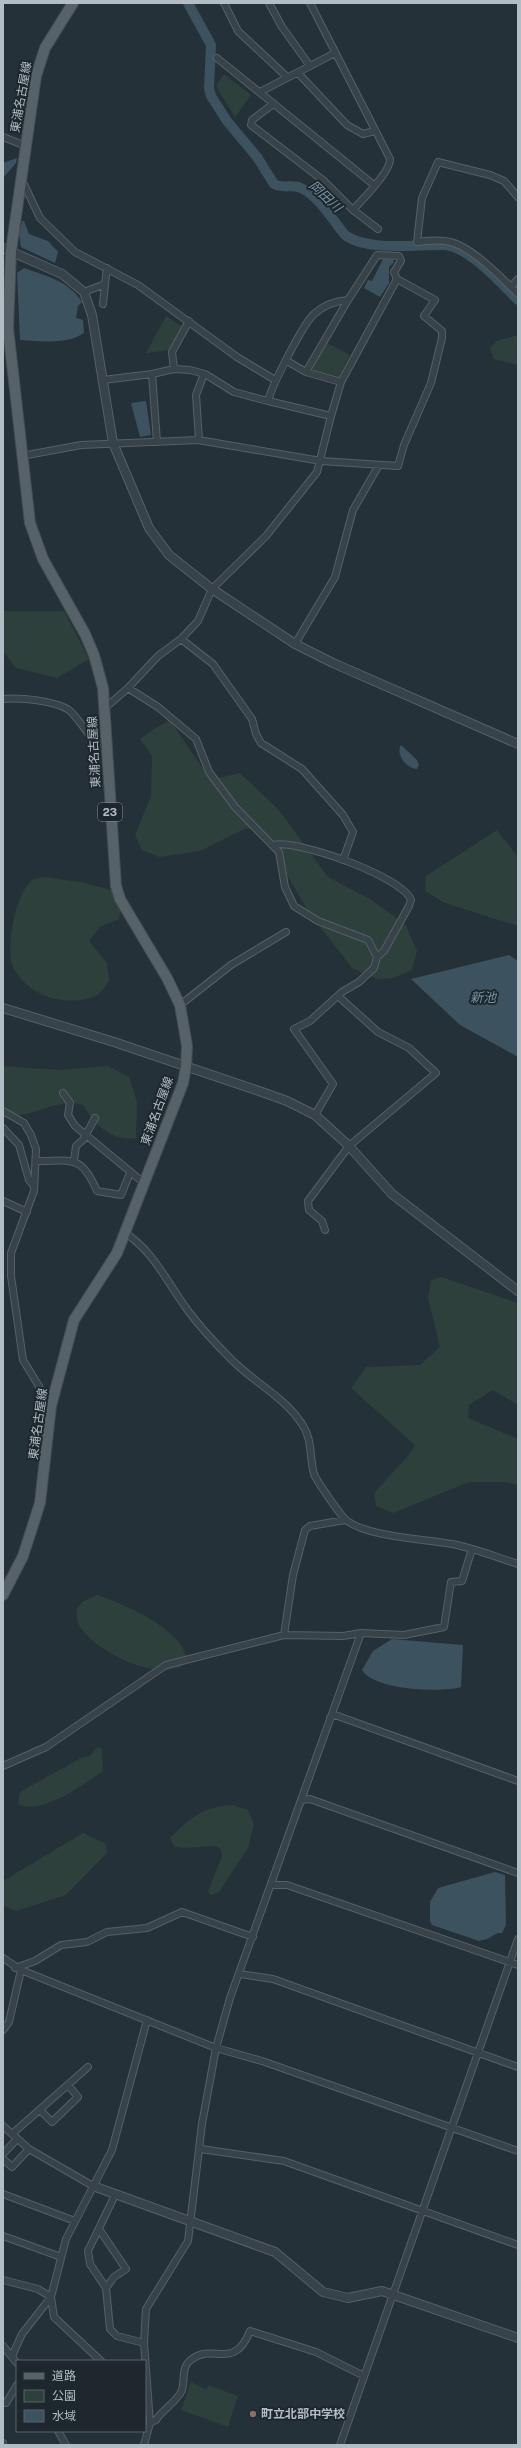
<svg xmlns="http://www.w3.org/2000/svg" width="521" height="2448" viewBox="0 0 521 2448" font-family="'Public Sans','Noto Sans JP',sans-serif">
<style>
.green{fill:#2d403b}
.water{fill:#3c525f}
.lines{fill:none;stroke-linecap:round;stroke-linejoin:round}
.river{stroke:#3c525f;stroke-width:10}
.minor-casing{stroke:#566066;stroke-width:8}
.tertiary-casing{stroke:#566066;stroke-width:10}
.primary-casing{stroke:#444e54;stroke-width:12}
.minor{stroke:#384249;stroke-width:6}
.tertiary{stroke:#384249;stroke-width:8}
.primary{stroke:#566268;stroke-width:10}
.education-dot{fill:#8d6e63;stroke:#1d272d;stroke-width:1.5}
.labels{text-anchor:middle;stroke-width:4;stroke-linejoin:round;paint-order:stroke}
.shield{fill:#1d272d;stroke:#869097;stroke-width:1}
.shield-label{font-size:11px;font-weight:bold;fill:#b3bdc4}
.street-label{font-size:12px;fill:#b3bdc4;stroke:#1d272d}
.poi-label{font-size:12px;font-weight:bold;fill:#b3bdc4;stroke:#1d272d;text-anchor:start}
.water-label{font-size:13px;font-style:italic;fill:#7794a4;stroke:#1d272d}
</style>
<rect width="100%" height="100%" fill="#253138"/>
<path class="green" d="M 224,74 L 251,95 L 235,117 L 216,86 Z
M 166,316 L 184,328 L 170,350 L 146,353 Z
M 518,335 L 518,365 L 494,359 L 490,348 L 497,341 Z
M 327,343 L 350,355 L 338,379 L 311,372 Z
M 3,611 L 64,611 L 89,659 L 57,678 L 16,668 L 3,651 Z
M 170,720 L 207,775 L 215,779 L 240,773 L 279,810 L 328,877 L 370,899 L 405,924 L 417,951 L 412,970 L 393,978 L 377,979 L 352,968 L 310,914 L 262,833 L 246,828 L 200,851 L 159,857 L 142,850 L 135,835 L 151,796 L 152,756 L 140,739 L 152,730 Z
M 497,830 L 518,857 L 518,926 L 445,903 L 425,891 L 426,876 Z
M 43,877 L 81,882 L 114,891 L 121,906 L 119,919 L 100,927 L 89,941 L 107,963 L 109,981 C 106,985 102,992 97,995 C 68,1009 24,996 12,964 C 6,947 16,888 34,879 C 37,878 41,878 43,877 Z
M 3,1066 L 58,1070 L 108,1066 L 129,1077 L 137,1102 L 136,1138 C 112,1142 95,1125 83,1105 C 52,1096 30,1123 3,1113 Z
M 441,1277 L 518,1303 L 518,1405 L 493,1390 L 469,1405 L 468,1418 L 518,1439 L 518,1485 L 506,1482 L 469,1482 L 393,1513 L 376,1506 L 374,1493 L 407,1457 L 415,1445 L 351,1388 L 366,1367 L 420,1365 L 440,1347 L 428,1298 L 431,1280 Z
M 97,1595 C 126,1605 182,1628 188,1661 C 164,1687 93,1651 79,1625 C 77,1621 77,1614 76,1610 L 82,1602 Z
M 97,1747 L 102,1749 L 103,1771 C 83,1785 41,1816 18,1804 L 20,1792 L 81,1758 L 90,1756 Z
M 232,1805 L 248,1810 L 254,1824 L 248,1848 L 219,1892 L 211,1895 L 208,1892 L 222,1856 L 220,1848 L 215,1846 L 183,1848 L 174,1846 L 170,1838 C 191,1817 203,1807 232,1805 Z
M 83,1833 L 106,1844 L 107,1853 L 66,1895 L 16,1911 L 3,1905 L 3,1881 Z
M 191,2382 L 207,2390 L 208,2385 L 238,2396 L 228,2427 L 181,2410 Z"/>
<path class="water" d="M 17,158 L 16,163 L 3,178 L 3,163 Z
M 22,221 L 24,221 L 29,234 L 48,241 L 58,252 L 55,263 L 21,247 L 19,234 Z
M 383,259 L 393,260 L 394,262 L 389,267 L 389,283 L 380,297 L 364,288 L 368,280 L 372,281 Z
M 24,268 C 46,276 69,281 82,302 L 78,306 L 76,318 L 83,320 L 84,333 C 66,345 41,341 20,340 L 17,273 Z
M 146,401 L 151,435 L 140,437 L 131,403 Z
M 401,745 L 417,760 L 419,765 L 417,769 C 407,769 395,754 401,745 Z
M 509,955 L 518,961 L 518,1057 L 460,1025 L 411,979 Z
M 392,1639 L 463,1645 L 461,1687 C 441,1693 373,1690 362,1670 L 373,1651 Z
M 495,1872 L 505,1875 L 506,1925 L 502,1933 L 498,1933 L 487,1939 L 479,1941 L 432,1925 L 430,1921 L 430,1902 L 438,1888 Z"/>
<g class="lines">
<path class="river" d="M 188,3 L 211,45 L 209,88 L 211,96 L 227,121 L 257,157 L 274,184 C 283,189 292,184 301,188 C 319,196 333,221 345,235 C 367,252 419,244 446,245 C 471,249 500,282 518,300"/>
<g class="minor-casing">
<path id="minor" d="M 224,3 L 238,31 L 287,77
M 269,3 L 282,27 L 310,66
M 217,58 L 374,185
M 298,73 L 347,125 L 363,134 L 375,131
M 260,92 L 335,53
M 273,104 L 252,120 L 251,125 L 324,181 L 353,210 C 362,200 391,171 390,159 L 310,3
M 3,137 L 26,146
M 22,180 L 40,218 L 75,252 L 138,285 L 237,357 L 275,380
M 518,197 L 504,181 L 490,175 L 438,162 L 422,198 L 417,242 C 427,241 440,239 450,242 C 471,246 503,279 518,294
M 353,210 L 378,229
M 511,287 L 518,279
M 84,292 L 105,284 L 107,268
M 103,304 L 105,284
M 287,361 L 306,372 L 341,382 L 397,279
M 174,369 L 172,352 L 189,321
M 306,372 L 348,300
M 152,374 L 157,442
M 103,380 L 152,374 L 174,369 L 190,370 L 205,374 L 234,392 L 268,401
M 331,416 L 341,382
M 199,440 L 196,395 L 204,374
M 22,456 L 81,445 L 198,440 L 321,461 L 398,466 L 404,445 L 431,383 L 442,338 L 442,331 L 424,316 L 435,300 L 397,279 L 394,272 L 401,261 L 399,256 L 377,255 L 348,300 C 335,301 324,305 314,314 C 303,324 272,385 268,401 L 331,416 L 317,472 L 266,536 L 212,589 L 198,621 L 181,639 L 158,656 L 128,688 L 105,708
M 181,639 L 213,664 L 252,719 L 256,734 L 261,743 L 302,769 L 343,815 L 353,832 L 343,860
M 295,644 L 335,577 L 353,510 L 379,465
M 128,688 L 158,707 L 196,739 L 209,772 L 235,807 L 279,852 L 285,887 L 294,906 L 318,921 L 368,940 L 377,957 L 374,968 L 359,982 L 342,992 L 310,1021 L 294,1029 L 333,1084 L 315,1115
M 3,699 C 19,697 56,701 69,710 C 80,719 95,748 107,749
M 274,845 C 297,839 403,877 411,900 L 409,906 L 384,951 L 377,957
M 180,1005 L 231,965 L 286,932
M 63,1093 L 70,1103 L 68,1115 L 75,1126 L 144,1183
M 3,1111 L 24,1123 L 31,1135 L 36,1149 L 34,1191 L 11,1253 L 11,1276 L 23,1360 L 51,1406
M 3,1128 L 19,1145 L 29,1180 L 34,1186
M 37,1161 C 72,1161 81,1154 97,1191 L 121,1195 L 130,1173
M 74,1161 L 76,1146 L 83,1140 L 95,1118
M 3,1201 L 27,1212
M 325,1230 L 322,1221 L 309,1210 L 308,1201 L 349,1146 L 436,1073 L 409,1048 L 378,1032 L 338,996
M 125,1233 C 154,1251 169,1286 189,1312 C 201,1328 215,1343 229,1357 C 251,1381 284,1396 302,1424 C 313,1440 309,1456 314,1474 C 316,1480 341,1516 346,1520 C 367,1537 425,1539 452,1544 C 474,1548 496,1557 518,1564
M 284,1635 L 293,1575 L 305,1530 L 310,1526 L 345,1520
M 330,1718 L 335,1715 L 518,1781
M 3,1766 L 46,1747 L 166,1665 L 284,1635 L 343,1636 L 361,1633 L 404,1635 L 444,1627 L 451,1582 L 462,1581 L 472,1549
M 301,1800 L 310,1799 L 518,1873
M 271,1885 L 287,1885 L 518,1965
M 3,1958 L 21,1970 L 216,2048 L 262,2061 L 518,2151
M 15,1968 L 35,1961 L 61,1945 L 87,1942 L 107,1932 L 147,1928 L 182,1912 L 253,1937
M 240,1974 L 273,1979 L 518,2067
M 3,2030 L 9,2022 L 21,1970
M 40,2110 L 52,2122 L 78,2097 L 68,2085
M 3,2126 L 29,2149 L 93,2186
M 12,2134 L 88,2067
M 201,2149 L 284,2161 L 518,2245
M 3,2154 L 17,2139
M 3,2159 L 12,2167 L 29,2149
M 3,2194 L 75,2221
M 115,2195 L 88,2251 L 90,2264 L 106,2288 L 110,2329 L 117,2336 L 144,2343
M 99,2229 L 126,2269 L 114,2277 L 106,2288
M 3,2236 L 61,2257
M 3,2280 L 38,2289 L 51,2297
M 3,2346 L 17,2363
M 12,2356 L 22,2334 L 51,2297
M 101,2361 L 54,2317 L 51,2297 L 66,2239 L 112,2150 L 147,2020
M 3,2403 L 6,2403 L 17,2385
M 150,2423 L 156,2420 C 162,2410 178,2401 182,2390 C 185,2379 181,2366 192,2359 C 214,2343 234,2371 250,2331 L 316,2352 L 364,2376
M 58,2431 L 66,2445
M 3,2443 L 3,2445
M 144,2445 L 150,2423 L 144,2343 L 146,2309 L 188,2241 L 202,2124 L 216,2048 L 230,1998 L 361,1633
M 340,2445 L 518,1939"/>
</g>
<g class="tertiary-casing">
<path id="tertiary" d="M 3,248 L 62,274 L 84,292 L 92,315 L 113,443 L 149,528 L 169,555 L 212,589 L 295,644 L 333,663 L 518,744
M 3,1008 L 114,1042 L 259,1091 L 287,1101 L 315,1115 L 349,1146 L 392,1194 L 518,1291
M 93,2186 L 275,2252 L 323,2292 L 348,2298 L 382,2291 L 518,2338"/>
</g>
<g class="primary-casing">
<path id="primary" d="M 3,1595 L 23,1556 L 40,1503 L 51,1406 L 74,1320 L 117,1253 L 183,1083 L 186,1067 L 187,1046 L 180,1005 L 167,978 L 120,899 L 116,886 L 103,688 L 94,655 L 85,634 L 43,559 L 30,523 L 8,328 L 11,251 L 36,76 L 45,48 L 73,3"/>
</g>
<use href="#minor" class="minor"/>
<use href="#tertiary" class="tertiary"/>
<use href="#primary" class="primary"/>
</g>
<circle class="education-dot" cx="253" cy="2414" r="4"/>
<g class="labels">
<rect class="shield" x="98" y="803" width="24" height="18" rx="3"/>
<g class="shield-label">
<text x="110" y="816">23</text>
</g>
<g class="street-label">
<text transform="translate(21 97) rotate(-80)" y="4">東浦名古屋線</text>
<text transform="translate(94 752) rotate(-93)" y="4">東浦名古屋線</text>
<text transform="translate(157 1111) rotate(-70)" y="4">東浦名古屋線</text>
<text transform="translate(38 1424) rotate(-82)" y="4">東浦名古屋線</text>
</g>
<g class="poi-label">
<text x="261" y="2418">町立北部中学校</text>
</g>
<g class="water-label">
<text transform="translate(326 196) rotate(43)" y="5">岡田川</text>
<text x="483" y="1002">新池</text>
</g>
</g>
<rect width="521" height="2448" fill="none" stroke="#b3bdc4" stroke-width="8"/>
<rect x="16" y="2360" width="130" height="72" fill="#1d272d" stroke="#596369"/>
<rect x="24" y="2373" width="20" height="6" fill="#566268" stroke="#596369"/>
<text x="52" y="2380" font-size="12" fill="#b3bdc4">道路</text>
<rect x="24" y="2390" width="20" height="12" fill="#2d403b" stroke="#596369"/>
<text x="52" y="2400" font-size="12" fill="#b3bdc4">公園</text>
<rect x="24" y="2410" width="20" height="12" fill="#3c525f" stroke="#596369"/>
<text x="52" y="2420" font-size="12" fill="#b3bdc4">水域</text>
</svg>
